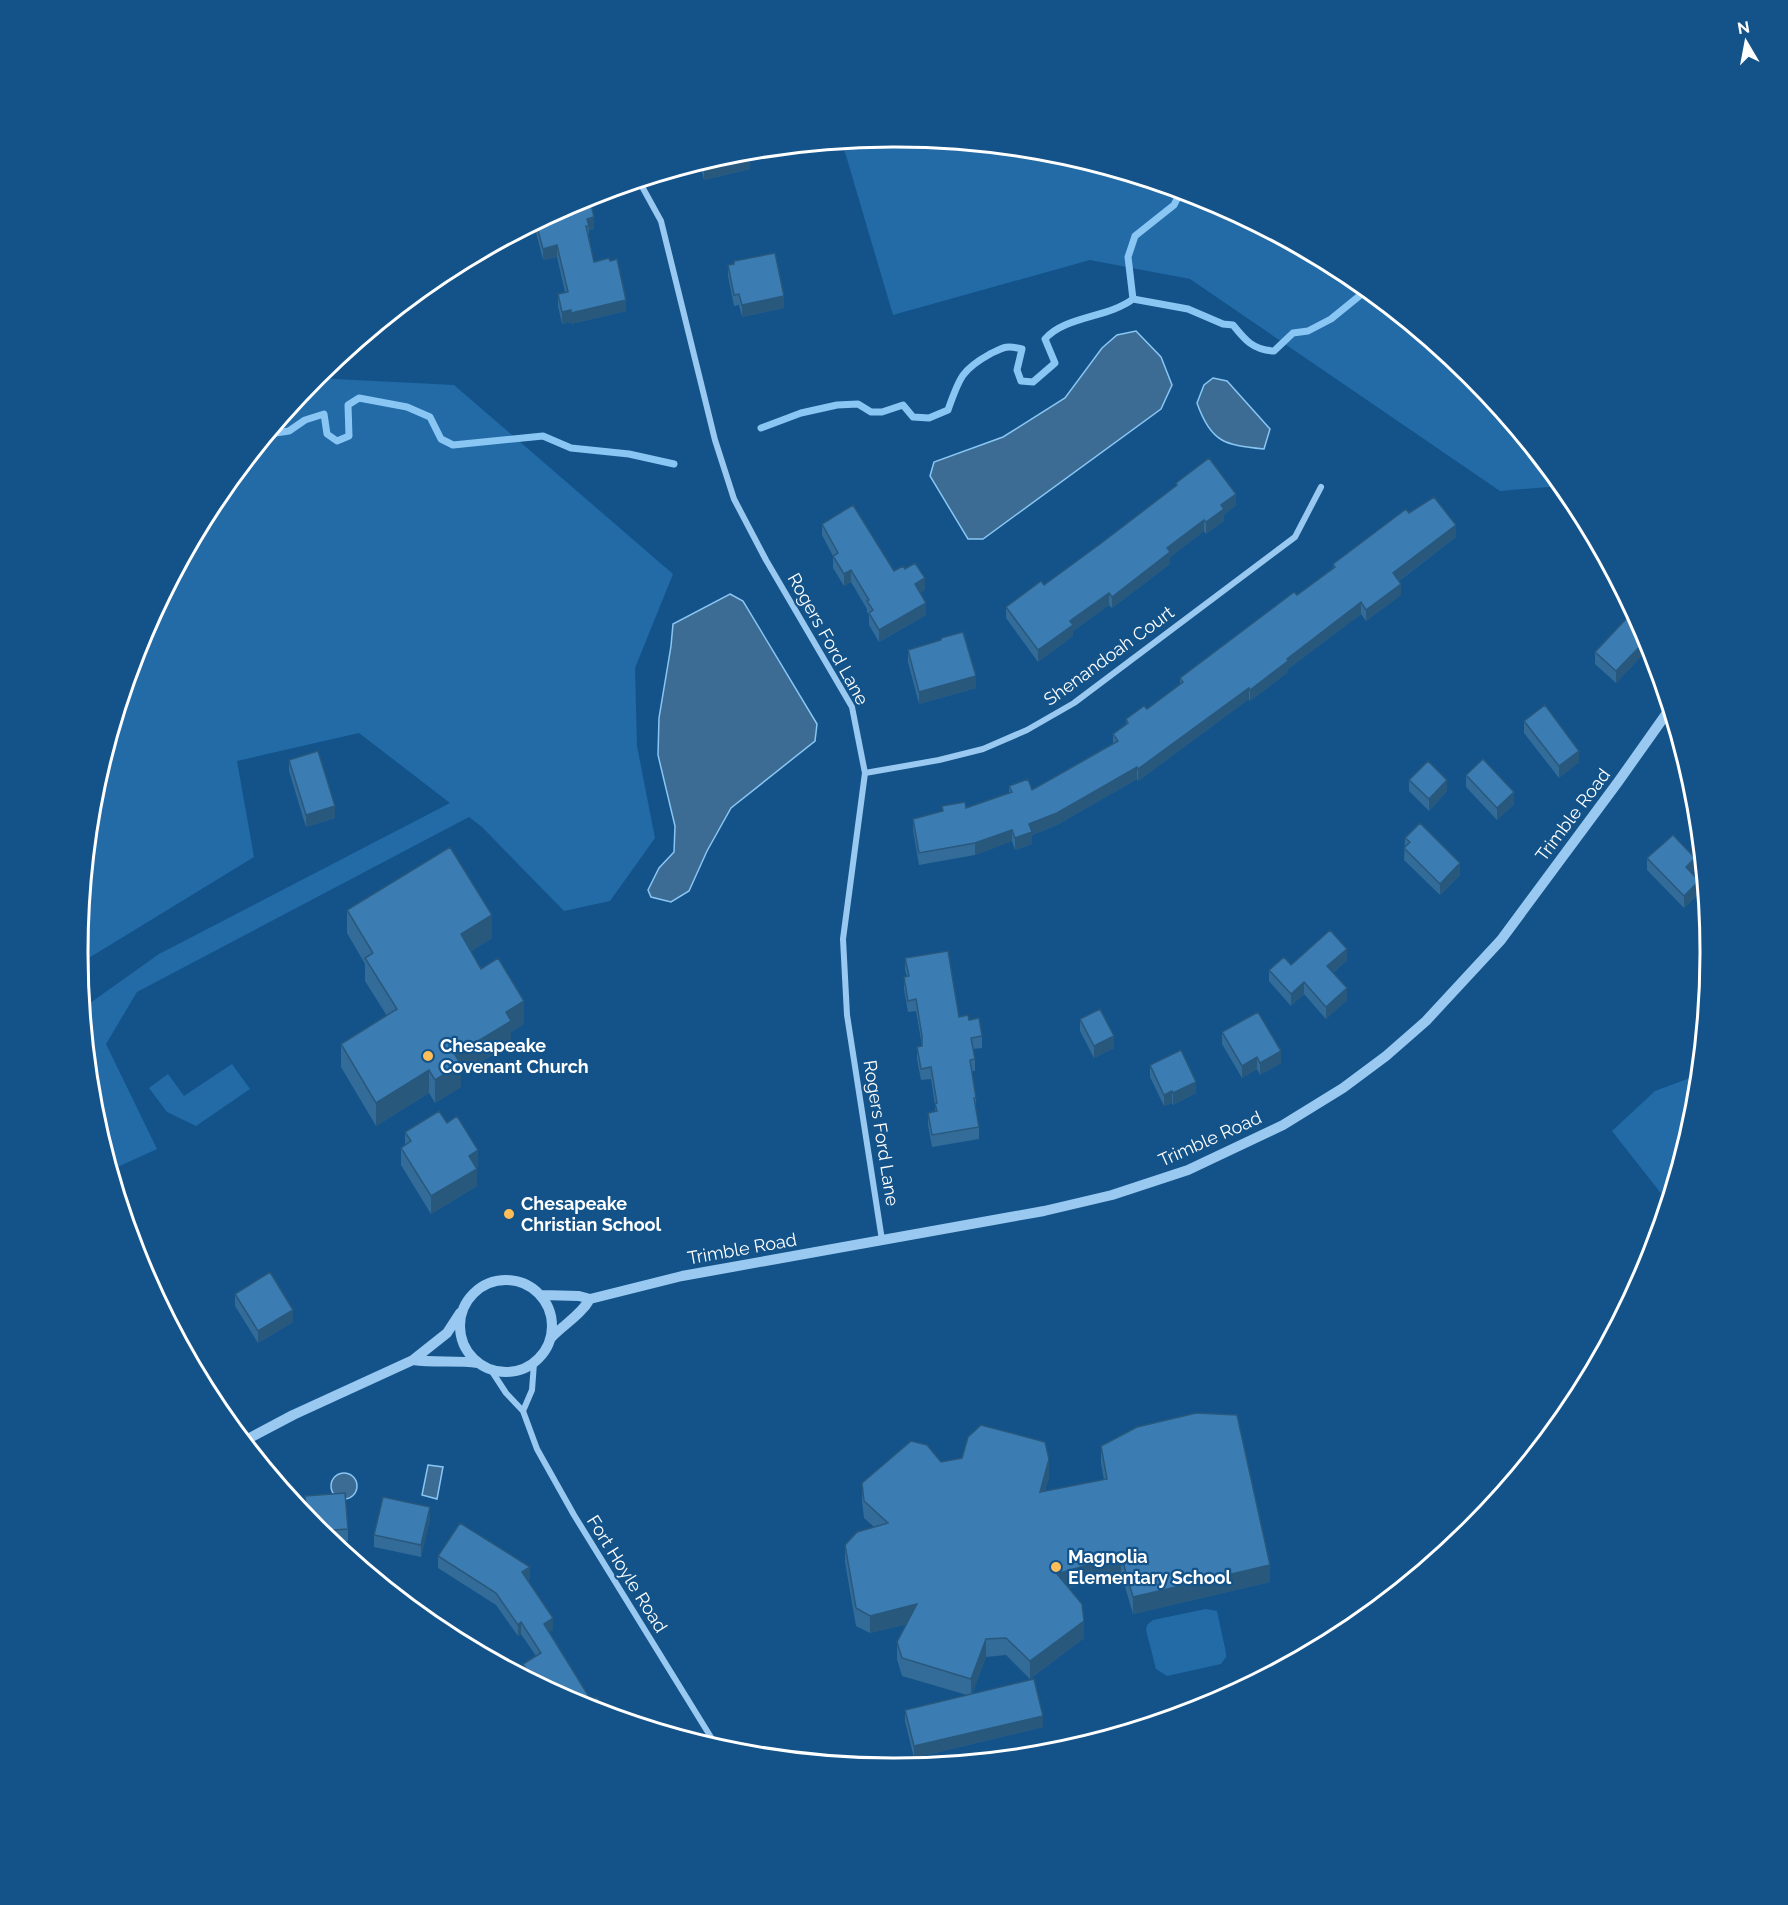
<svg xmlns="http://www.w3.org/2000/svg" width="1788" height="1905" viewBox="0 0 1788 1905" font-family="Raleway,sans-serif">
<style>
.green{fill:#226ba7}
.water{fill:#3c6c94;stroke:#8ac6f3;stroke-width:1.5}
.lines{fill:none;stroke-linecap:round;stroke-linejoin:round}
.stream{stroke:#8ac6f3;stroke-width:7}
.minor{stroke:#99c9f0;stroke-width:6}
.tertiary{stroke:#99c9f0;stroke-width:10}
.wall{fill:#336c99}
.shaded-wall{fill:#29587d}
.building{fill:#3b7db2;stroke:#29587d;stroke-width:1.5}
.poi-dot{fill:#ffbe58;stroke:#135389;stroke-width:2}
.labels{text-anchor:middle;stroke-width:4.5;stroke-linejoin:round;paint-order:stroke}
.street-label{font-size:18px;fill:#fff;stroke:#135389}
.poi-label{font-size:18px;font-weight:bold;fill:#fff;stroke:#135389;text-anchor:start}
.rim{fill:none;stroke:#fff;stroke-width:3}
</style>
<rect width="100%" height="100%" fill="#135389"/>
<path class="green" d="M 894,137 L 1054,152 L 1207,199 L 1348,274 L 1471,376 L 1561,486 L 1500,491 L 1190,279 L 1090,260 L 893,315 L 842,142 Z
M 315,378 L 454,385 L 673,574 L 635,668 L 637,746 L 655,838 L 610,901 L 564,911 L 482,827 L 469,817 L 137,992 L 106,1044 L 157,1149 L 111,1170 L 94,1111 L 83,1008 L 159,954 L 450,803 L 359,733 L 237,761 L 254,857 L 79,964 L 78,952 L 94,793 L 140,640 L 216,499 Z
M 232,1064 L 250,1089 L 196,1126 L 167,1112 L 149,1088 L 168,1074 L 184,1096 Z
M 1698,1075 L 1694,1112 L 1667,1201 L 1612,1131 L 1655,1091 Z
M 1206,1609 L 1217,1611 L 1226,1653 L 1226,1657 L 1221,1664 L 1167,1676 L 1156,1669 L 1146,1630 L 1147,1625 L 1153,1620 Z"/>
<path class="water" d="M 1136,331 L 1161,357 L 1172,385 L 1161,409 L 983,539 L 968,539 L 930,476 L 934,462 L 1003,437 L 1065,398 L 1102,348 L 1117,335 Z
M 1213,378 L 1227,381 L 1270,429 L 1264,449 C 1225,445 1211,443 1197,403 L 1204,385 Z
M 730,594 L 743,601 L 817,724 L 815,741 L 731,808 L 707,851 L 689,891 L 671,902 L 651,897 L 648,890 L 659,868 L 674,852 L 675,826 L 658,755 L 659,718 L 671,646 L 673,624 Z
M 428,1465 L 443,1467 L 437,1499 L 422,1495 Z
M331 1486a13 13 0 1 1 26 0a13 13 0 1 1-26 0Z"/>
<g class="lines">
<path class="stream" d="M 1133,299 L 1128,257 L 1135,236 L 1174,205 L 1181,191
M 761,428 L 801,413 L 837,405 L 858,404 L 871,412 L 882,412 L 903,405 L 913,417 L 929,418 L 948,410 C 959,379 961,370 990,354 C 1004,347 1006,345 1022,349 L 1017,370 L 1021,381 L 1033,382 L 1055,363 L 1045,339 C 1065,316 1108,318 1133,299 L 1188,309 L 1223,324 L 1233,325 C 1245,340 1253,350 1274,351 L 1293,333 L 1308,331 L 1331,319 L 1363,293 L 1374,296
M 269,434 L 289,431 L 305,420 L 324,414 L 327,434 L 337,441 L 349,436 L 348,405 L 359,398 L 407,407 L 430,417 L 441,439 L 453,445 L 543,436 L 571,448 L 629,454 L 674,464"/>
<path class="minor" d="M 639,181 L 661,221 L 715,440 L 734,499 L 766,560 L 852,707 L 865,773 L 843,939 L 847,1015 L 882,1240
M 865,773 L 939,760 L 983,749 L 1027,730 L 1074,703 L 1295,537 L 1321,487
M 491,1370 L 506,1393 L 523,1411 L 537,1449 L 574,1515 L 717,1747
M 523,1411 L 532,1390 L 534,1363"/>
<path class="tertiary" d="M460 1326a46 46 0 1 1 92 0a46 46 0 1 1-92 0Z
M 541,1295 L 579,1296 L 590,1299 L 682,1276 L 1044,1211 L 1112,1195 L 1188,1170 L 1283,1125 L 1343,1088 L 1386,1056 L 1426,1021 L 1501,940 L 1618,782 L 1669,710
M 551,1338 C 563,1325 581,1315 590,1299
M 413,1360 C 435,1363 456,1360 478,1363
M 244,1441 L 293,1415 L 413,1360 L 447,1333 L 460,1313"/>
</g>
<path class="wall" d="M 735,152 L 750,169 L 704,180 L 700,163 Z
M 582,198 L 594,229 L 589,230 L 589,236 L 594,262 L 626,311 L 571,324 L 571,322 L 562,324 L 558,306 L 558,294 L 565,292 L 557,257 L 543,260 L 534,224 Z
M 728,265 L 784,308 L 742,317 L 739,305 L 734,306 L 728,276 Z
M 1176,483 L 1236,505 L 1224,515 L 1224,521 L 1206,534 L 1204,531 L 1170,557 L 1170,564 L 1112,608 L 1109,605 L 1073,631 L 1073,636 L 1038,662 L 1006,618 L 1006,607 L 1044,585 L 1100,544 L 1176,486 Z
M 1409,513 L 1456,537 L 1399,581 L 1401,595 L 1366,621 L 1361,614 L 1288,669 L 1288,672 L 1250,701 L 1249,699 L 1138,781 L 1137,779 L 1057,825 L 1032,835 L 1032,844 L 1015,850 L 1012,841 L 975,855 L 919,865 L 913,830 L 913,819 L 942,811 L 942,806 L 966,808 L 1009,793 L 1009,786 L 1032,790 L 1113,743 L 1113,734 L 1126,724 L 1126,719 L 1147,709 L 1180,684 L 1180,678 L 1297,595 L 1333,568 L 1333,564 Z
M 822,524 L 894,571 L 905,569 L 925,590 L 920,593 L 926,615 L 879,642 L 869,625 L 869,615 L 867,612 L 867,609 L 851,582 L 844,586 L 833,568 L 833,556 L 822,535 Z
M 941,640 L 976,688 L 919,704 L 908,662 L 908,650 Z
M 1648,642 L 1648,649 L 1616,683 L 1595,664 L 1595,652 Z
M 1524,721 L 1579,762 L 1559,778 L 1524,733 Z
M 289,760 L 335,818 L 306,827 L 289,771 Z
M 1466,775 L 1514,804 L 1497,820 L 1466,787 Z
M 1409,780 L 1447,791 L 1429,811 L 1409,791 Z
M 1405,838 L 1460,875 L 1440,895 L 1404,860 Z
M 1647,858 L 1695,870 L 1691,873 L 1699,893 L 1684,908 L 1647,870 Z
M 347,910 L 492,938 L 471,951 L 481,969 L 524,1024 L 511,1032 L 511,1044 L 461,1074 L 461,1087 L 435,1103 L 429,1093 L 376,1126 L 341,1067 L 341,1044 L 387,1016 L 365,981 L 365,964 L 347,933 Z
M 905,958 L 959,1017 L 969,1020 L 982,1036 L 982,1048 L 973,1049 L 975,1059 L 975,1071 L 972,1071 L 976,1098 L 976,1110 L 979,1127 L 979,1139 L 932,1147 L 928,1125 L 928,1113 L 935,1112 L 935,1105 L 931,1079 L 921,1080 L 917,1059 L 917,1047 L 922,1046 L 916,1011 L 908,1012 L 904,989 L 904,977 L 907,977 L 905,970 Z
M 1347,960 L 1333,973 L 1347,1000 L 1326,1019 L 1304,994 L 1291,1006 L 1269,981 L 1269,970 L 1291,965 Z
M 1080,1019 L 1114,1048 L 1094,1058 L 1080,1031 Z
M 1222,1032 L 1281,1063 L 1260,1075 L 1257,1069 L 1242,1078 L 1222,1044 Z
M 1150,1065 L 1196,1093 L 1173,1105 L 1172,1103 L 1164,1106 L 1150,1077 Z
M 447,1123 L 478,1167 L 477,1169 L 477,1186 L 431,1214 L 401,1165 L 401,1148 L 405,1145 L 405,1132 Z
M 235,1294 L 293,1322 L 258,1343 L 235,1306 Z
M 1101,1446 L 1270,1582 L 1133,1614 L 1121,1573 L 1069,1588 L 1084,1638 L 1030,1679 L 1006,1655 L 986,1657 L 972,1694 L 1043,1727 L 914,1758 L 905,1721 L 905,1710 L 967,1695 L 902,1676 L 897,1659 L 897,1642 L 907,1624 L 870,1633 L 856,1626 L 845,1562 L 845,1545 L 874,1527 L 864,1518 L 862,1501 L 862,1483 L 941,1462 L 1049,1476 L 1045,1491 L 1104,1480 L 1101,1463 Z
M 305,1496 L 348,1529 L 348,1541 L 332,1542 L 317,1529 L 306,1516 Z
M 430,1518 L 421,1557 L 374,1547 L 374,1535 Z
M 438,1556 L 530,1579 L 527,1581 L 553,1630 L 549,1632 L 581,1706 L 523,1675 L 523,1664 L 536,1656 L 521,1634 L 518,1636 L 496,1605 L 438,1568 Z"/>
<path class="shaded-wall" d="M 750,157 L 750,169 L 704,180 L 704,169 Z
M 594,217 L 594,229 L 589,230 L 587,219 Z
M 557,245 L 557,257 L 543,260 L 543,249 Z
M 784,296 L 784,308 L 742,317 L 742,305 Z
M 626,300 L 626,311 L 571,324 L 571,313 Z
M 571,310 L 571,322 L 562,324 L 562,312 Z
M 1236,494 L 1236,505 L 1224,515 L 1224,521 L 1206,534 L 1206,522 L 1221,505 Z
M 1204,520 L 1204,531 L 1170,557 L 1170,564 L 1112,608 L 1112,597 L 1167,548 Z
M 1456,525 L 1456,537 L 1393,585 L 1393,573 Z
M 851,570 L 851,582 L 844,586 L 844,574 Z
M 925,578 L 925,590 L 915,596 L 915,584 Z
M 1401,584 L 1401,595 L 1366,621 L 1366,610 Z
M 1109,593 L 1109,605 L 1073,631 L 1073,636 L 1038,662 L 1038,650 L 1070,621 Z
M 1361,602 L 1361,614 L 1288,669 L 1288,672 L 1250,701 L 1250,690 L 1287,659 Z
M 926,603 L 926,615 L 879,642 L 879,630 Z
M 1647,639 L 1648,642 L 1648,649 L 1616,683 L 1616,671 Z
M 976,676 L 976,688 L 919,704 L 919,692 Z
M 1249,688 L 1249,699 L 1138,781 L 1138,769 Z
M 1579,751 L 1579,762 L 1559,778 L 1559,766 Z
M 1137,767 L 1137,779 L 1057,825 L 1032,835 L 1032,844 L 1015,850 L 1015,838 L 1029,824 Z
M 1447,780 L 1447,791 L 1429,811 L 1429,799 Z
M 1514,792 L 1514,804 L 1497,820 L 1497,808 Z
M 335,806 L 335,818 L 306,827 L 306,815 Z
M 1012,830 L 1012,841 L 975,855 L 975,843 Z
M 1695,858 L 1695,870 L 1686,879 L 1686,867 Z
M 1460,863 L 1460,875 L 1440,895 L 1440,884 Z
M 1699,881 L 1699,893 L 1684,908 L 1684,896 Z
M 492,915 L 492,938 L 461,957 L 461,934 Z
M 1347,949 L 1347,960 L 1327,978 L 1327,966 Z
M 1304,982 L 1304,994 L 1291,1006 L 1291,994 Z
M 1347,988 L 1347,1000 L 1326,1019 L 1326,1007 Z
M 524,1001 L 524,1024 L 511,1032 L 511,1044 L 461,1074 L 461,1087 L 435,1103 L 435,1080 L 455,1055 L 506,1012 Z
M 1114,1036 L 1114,1048 L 1094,1058 L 1094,1046 Z
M 1281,1051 L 1281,1063 L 1260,1075 L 1260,1063 Z
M 1257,1057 L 1257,1069 L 1242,1078 L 1242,1066 Z
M 429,1070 L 429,1093 L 376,1126 L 376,1103 Z
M 1196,1082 L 1196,1093 L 1173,1105 L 1173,1093 Z
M 1172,1091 L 1172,1103 L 1164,1106 L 1164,1095 Z
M 478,1150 L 478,1167 L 477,1169 L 477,1186 L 431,1214 L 431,1196 L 469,1156 Z
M 293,1310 L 293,1322 L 258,1343 L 258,1331 Z
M 1049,1459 L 1049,1476 L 1040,1509 L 1040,1492 Z
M 430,1507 L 430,1518 L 421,1557 L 421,1545 Z
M 1121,1555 L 1121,1573 L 1057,1591 L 1057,1574 Z
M 1270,1565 L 1270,1582 L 1133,1614 L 1133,1597 Z
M 530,1567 L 530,1579 L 522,1584 L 522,1572 Z
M 917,1604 L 917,1622 L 870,1633 L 870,1616 Z
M 553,1618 L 553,1630 L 544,1636 L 544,1624 Z
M 1084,1621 L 1084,1638 L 1030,1679 L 1030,1661 Z
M 521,1622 L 521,1634 L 518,1636 L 518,1625 Z
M 986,1639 L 986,1657 L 971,1697 L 971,1679 Z
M 1043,1716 L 1043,1727 L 914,1758 L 914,1746 Z"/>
<path class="building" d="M 749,151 L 750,157 L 704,169 L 702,162 L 735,152 Z
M 589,196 L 594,217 L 587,219 L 589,226 L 586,226 L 594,262 L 609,258 L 610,261 L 617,259 L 626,300 L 571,313 L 571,310 L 562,312 L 558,294 L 568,292 L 557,245 L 543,249 L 536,223 L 582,198 Z
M 775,253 L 784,296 L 742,305 L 739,294 L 734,295 L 728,265 L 734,264 L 734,261 Z
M 1209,458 L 1236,494 L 1221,505 L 1224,509 L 1206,522 L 1204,520 L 1167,548 L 1170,552 L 1112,597 L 1109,593 L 1070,621 L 1073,625 L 1038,650 L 1006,607 L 1041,581 L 1044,585 L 1100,544 L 1177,485 L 1176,483 Z
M 1434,497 L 1456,525 L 1393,573 L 1401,584 L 1366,610 L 1361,602 L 1287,659 L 1288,661 L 1250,690 L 1249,688 L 1138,769 L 1137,767 L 1057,813 L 1029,824 L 1032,832 L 1015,838 L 1012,830 L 975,843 L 919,853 L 913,819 L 943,811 L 942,806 L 965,802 L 966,808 L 1012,792 L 1009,786 L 1028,779 L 1032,790 L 1118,741 L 1113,734 L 1128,723 L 1126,719 L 1144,706 L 1147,709 L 1183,682 L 1180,678 L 1294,592 L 1297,595 L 1335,567 L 1333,564 L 1406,509 L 1409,513 Z
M 853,505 L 894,571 L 903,566 L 905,569 L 915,563 L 925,578 L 915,584 L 926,603 L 879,630 L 869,613 L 873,610 L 867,601 L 869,600 L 851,570 L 844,574 L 833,556 L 838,553 L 822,524 Z
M 1627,618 L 1644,634 L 1647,639 L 1616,671 L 1595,652 Z
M 963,632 L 976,676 L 919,692 L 908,650 L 941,640 L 941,638 Z
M 1545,705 L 1579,751 L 1559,766 L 1524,721 Z
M 318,751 L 335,806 L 306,815 L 289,760 Z
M 1483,759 L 1514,792 L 1497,808 L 1466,775 Z
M 1428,761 L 1447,780 L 1429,799 L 1409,780 Z
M 1420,823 L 1460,863 L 1440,884 L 1404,848 L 1410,842 L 1405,838 Z
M 1673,835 L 1695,858 L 1686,867 L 1699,881 L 1684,896 L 1647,858 Z
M 450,847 L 492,915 L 461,934 L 481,969 L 498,958 L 524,1001 L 506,1012 L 511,1021 L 455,1055 L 461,1064 L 435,1080 L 429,1070 L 376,1103 L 341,1044 L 397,1009 L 365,958 L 373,953 L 347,910 Z
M 1330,930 L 1347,949 L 1327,966 L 1347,988 L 1326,1007 L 1304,982 L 1291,994 L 1269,970 L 1284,957 L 1291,965 Z
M 948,951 L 959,1017 L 968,1015 L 969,1020 L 979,1018 L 982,1036 L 971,1038 L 975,1059 L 970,1060 L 976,1098 L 974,1098 L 979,1127 L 932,1135 L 928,1113 L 937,1111 L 935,1104 L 937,1103 L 931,1067 L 921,1069 L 917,1047 L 922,1046 L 922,1036 L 916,999 L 908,1001 L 904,977 L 909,976 L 905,958 Z
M 1100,1009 L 1114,1036 L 1094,1046 L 1080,1019 Z
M 1258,1012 L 1281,1051 L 1260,1063 L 1257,1057 L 1242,1066 L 1222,1032 Z
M 1181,1050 L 1196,1082 L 1173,1093 L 1172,1091 L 1164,1095 L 1150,1065 Z
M 439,1111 L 447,1123 L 457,1116 L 478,1150 L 469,1156 L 477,1169 L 431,1196 L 401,1148 L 411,1141 L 405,1132 Z
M 270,1272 L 293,1310 L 258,1331 L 235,1294 Z
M 1196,1413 L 1237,1415 L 1270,1565 L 1133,1597 L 1121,1555 L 1057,1574 L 1082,1604 L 1084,1621 L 1030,1661 L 1006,1638 L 986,1639 L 971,1679 L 902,1658 L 897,1642 L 917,1604 L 870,1616 L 856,1608 L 845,1545 L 857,1532 L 888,1523 L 864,1501 L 862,1483 L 911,1441 L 927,1445 L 941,1462 L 962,1458 L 968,1437 L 981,1425 L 1045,1442 L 1049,1459 L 1040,1492 L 1107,1479 L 1101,1446 L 1137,1427 Z
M 345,1493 L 348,1529 L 319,1531 L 307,1517 L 305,1496 Z
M 383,1497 L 430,1507 L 421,1545 L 374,1535 Z
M 460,1523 L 530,1567 L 522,1572 L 553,1618 L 544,1624 L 591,1700 L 597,1697 L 607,1714 L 581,1706 L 534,1681 L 523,1664 L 541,1653 L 521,1622 L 518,1625 L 496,1593 L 438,1556 Z
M 1034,1679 L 1043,1716 L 914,1746 L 905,1710 Z"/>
<g class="poi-dot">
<circle cx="428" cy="1056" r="6"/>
<circle cx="509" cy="1214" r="6"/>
<circle cx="1056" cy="1567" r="6"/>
</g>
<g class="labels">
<g class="street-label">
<text transform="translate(828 639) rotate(61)" y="6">Rogers Ford Lane</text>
<text transform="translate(1109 656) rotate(-36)" y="6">Shenandoah Court</text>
<text transform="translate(1573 815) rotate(-53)" y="6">Trimble Road</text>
<text transform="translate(881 1133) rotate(81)" y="6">Rogers Ford Lane</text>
<text transform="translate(1210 1139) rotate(-24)" y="6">Trimble Road</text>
<text transform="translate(742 1249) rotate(-10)" y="6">Trimble Road</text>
<text transform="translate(627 1574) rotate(58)" y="6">Fort Hoyle Road</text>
</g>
<g class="poi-label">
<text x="440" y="1052">Chesapeake<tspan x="440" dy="21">Covenant Church</tspan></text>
<text x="521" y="1210">Chesapeake<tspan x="521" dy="21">Christian School</tspan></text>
<text x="1068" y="1563">Magnolia<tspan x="1068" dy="21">Elementary School</tspan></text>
</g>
</g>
<path d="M0 0H1788V1905H0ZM893 147H895A805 805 0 0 1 1700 952V953A805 805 0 0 1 895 1758H893A805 805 0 0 1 88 953V952A805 805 0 0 1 893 147Z" fill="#135389" fill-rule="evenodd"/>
<path class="rim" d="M893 147H895A805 805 0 0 1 1700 952V953A805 805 0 0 1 895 1758H893A805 805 0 0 1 88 953V952A805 805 0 0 1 893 147Z"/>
<g transform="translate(1746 42) rotate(350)" stroke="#135389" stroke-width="4.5" paint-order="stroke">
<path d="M0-4.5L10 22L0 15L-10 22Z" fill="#ffffff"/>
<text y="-9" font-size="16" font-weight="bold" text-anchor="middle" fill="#ffffff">N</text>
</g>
</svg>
